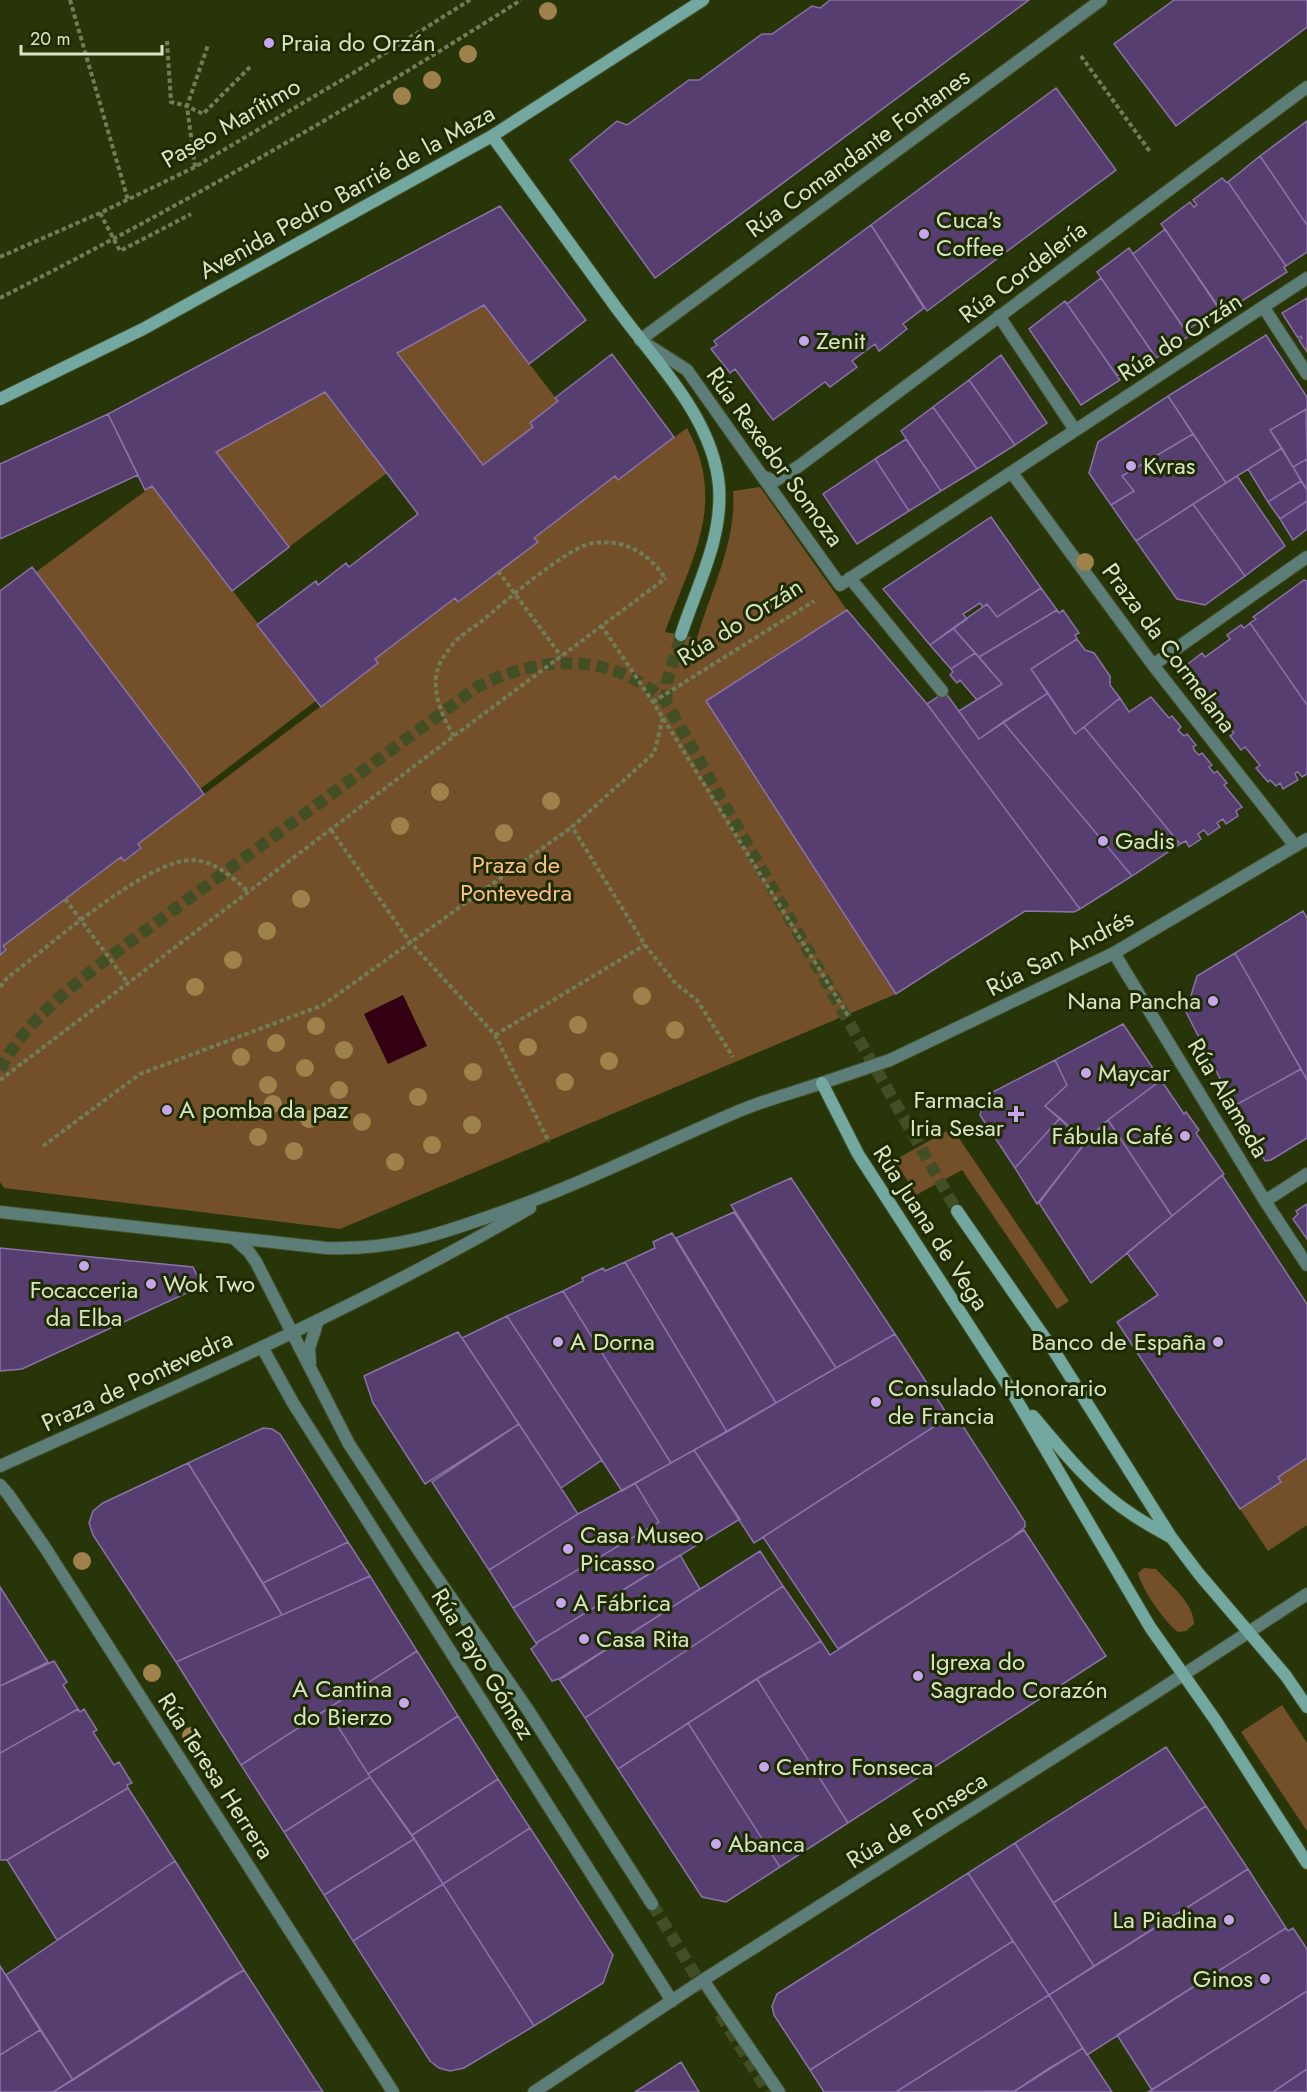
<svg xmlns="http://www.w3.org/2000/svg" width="1307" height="2092" viewBox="0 0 1307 2092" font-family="Jost,sans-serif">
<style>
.green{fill:#74502a}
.water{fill:#320012}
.building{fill:#563e70;stroke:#8b72a8;stroke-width:1.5}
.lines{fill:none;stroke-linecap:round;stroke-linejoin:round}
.minor-tunnel{stroke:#424f25;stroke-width:12;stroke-dasharray:12 6;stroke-linecap:butt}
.secondary-tunnel{stroke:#424f25;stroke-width:12;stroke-dasharray:12 6;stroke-linecap:butt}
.pedestrian-casing{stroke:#445127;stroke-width:14}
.minor-casing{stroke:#445127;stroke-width:14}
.tertiary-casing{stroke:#445127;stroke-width:14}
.secondary-casing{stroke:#445127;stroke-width:14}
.path{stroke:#707d56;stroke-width:4;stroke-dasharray:4.5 3;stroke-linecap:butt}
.pedestrian{stroke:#5c7d78;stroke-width:12}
.minor{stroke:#5c7d78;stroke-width:12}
.tertiary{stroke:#5c7d78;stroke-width:12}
.secondary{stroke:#73a8a1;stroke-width:12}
.tree{fill:#9e814b}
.poi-dot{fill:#c7a6ef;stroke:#1e2b00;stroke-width:2}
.labels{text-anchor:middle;stroke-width:6;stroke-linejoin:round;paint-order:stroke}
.poi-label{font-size:24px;fill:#d8e4c6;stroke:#1e2b00;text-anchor:start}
.street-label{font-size:24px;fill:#d8e4c6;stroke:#1e2b00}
.park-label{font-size:24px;fill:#febf81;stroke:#1e2b00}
</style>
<rect width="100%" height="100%" fill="#283509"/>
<path class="green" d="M 484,305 L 558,401 L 530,423 L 533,427 L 483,465 L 397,353 Z
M 325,392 L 387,473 L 289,547 L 216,452 Z
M 687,428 C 728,503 691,560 665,632 L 697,638 C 711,590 737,541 733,491 L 760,487 L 847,610 L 706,701 L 896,994 L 340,1229 L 4,1188 L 0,1182 L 0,955 L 6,950 L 3,946 L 121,857 L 125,861 L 141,849 L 138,844 L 378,663 L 375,659 L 455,598 L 459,602 L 537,542 L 534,538 L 615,476 L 618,479 Z
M 152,486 L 317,700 L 200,789 L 36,572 Z
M 952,1128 L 1069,1301 L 1057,1309 L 962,1170 L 916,1195 L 895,1160 Z
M 1307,1458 L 1307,1525 L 1268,1551 L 1240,1509 L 1281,1482 L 1278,1477 Z
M 1144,1568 L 1156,1569 C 1169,1584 1194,1603 1194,1624 L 1186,1631 L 1178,1632 C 1164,1621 1142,1590 1138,1573 Z
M 1282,1705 L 1307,1743 L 1307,1831 L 1241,1732 Z"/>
<path class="water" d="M 403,995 L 427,1046 L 388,1064 L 364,1014 Z"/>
<path class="building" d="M 830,0 L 1029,0 L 655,278 L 570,160 L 617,121 L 627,125 L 689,80 L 699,80 L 762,34 L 772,34 L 812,6 L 820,8 Z
M 1174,0 L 1307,0 L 1307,27 L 1176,126 L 1114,44 Z
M 1056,88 L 1116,170 L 927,311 L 871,225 Z
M 1307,121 L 1307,225 L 1260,156 Z
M 1260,156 L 1307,225 L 1307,252 L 1286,266 L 1228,182 Z
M 1222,178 L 1226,182 L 1228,182 L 1250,214 L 1286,266 L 1284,267 L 1287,272 L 1223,313 L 1161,224 L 1190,202 L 1194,207 L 1197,205 L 1193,200 Z
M 500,206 L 586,320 L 529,364 L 484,305 L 397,353 L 483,465 L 533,427 L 530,423 L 558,401 L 555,398 L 612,354 L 674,437 L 618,480 L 615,476 L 534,538 L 538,542 L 458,602 L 455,598 L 375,659 L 378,663 L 321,707 L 257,625 L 316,581 L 318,585 L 346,563 L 349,567 L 418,514 L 325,392 L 216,452 L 289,547 L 232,591 L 152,486 L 145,490 L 108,414 Z
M 871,225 L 924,308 L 903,324 L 907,329 L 879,351 L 875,344 L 852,361 L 857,367 L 830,387 L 825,382 L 773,420 L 735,369 L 730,373 L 711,349 L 717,345 L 714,341 Z
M 1165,229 L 1219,309 L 1186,331 L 1133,254 Z
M 1129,248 L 1189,336 L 1156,358 L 1097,272 Z
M 1101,278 L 1153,353 L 1117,376 L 1067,304 Z
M 1307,298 L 1307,352 L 1299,340 L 1302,338 L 1301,336 L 1298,338 L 1282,313 Z
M 1065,301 L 1120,380 L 1081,405 L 1029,329 Z
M 1266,335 L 1307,397 L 1307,409 L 1270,430 L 1282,448 L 1226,483 L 1168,396 Z
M 1001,355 L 1047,423 L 1015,445 L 969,380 Z
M 969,380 L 1015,445 L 977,469 L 933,407 Z
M 1168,396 L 1193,434 L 1122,476 L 1134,491 L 1111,505 L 1089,473 L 1098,442 Z
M 933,407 L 977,469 L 941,491 L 901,431 Z
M 1306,409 L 1307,459 L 1293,467 L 1270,430 Z
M 108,414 L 138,475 L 0,539 L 0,464 Z
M 1193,434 L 1226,483 L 1136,541 L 1111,505 L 1134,491 L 1122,476 Z
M 906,439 L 941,491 L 909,511 L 875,459 Z
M 1282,448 L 1301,481 L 1268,502 L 1248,469 Z
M 875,459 L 909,511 L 857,544 L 823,494 Z
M 1307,459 L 1307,490 L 1293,467 Z
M 1237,476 L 1285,546 L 1245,576 L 1193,504 Z
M 1301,481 L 1307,490 L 1307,501 L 1280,519 L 1268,502 Z
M 1307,501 L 1307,529 L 1293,540 L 1280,519 Z
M 1193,504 L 1245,576 L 1205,605 L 1177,599 L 1136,541 Z
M 991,517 L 1041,588 L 997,617 L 987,604 L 983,607 L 980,603 L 963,614 L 967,619 L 930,645 L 883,589 Z
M 32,567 L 204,794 L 138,844 L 141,848 L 124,861 L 121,857 L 3,946 L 6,950 L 0,955 L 0,591 Z
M 1304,580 L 1307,581 L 1307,705 L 1250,623 L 1256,619 L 1253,617 Z
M 1041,588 L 1057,610 L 979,657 L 953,628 L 987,604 L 997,617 Z
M 847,610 L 927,704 L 1080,909 L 1074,912 L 1025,911 L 896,994 L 706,701 Z
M 1057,610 L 1059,613 L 1063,610 L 1079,633 L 1075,635 L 1077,639 L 1031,669 L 1048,693 L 979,739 L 959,711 L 1002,684 L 979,657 Z
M 1250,623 L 1307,705 L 1307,774 L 1302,777 L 1298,772 L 1297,772 L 1295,774 L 1298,780 L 1283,789 L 1280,783 L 1276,786 L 1270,780 L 1268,782 L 1256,768 L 1260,765 L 1245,747 L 1241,750 L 1230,736 L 1234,733 L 1227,725 L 1224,727 L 1213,714 L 1216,711 L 1201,693 L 1198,696 L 1188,682 L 1190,679 L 1184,672 L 1190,667 L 1188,664 L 1202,653 L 1205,657 L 1230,639 L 1227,635 L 1241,625 L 1244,628 Z
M 953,628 L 975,653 L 951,669 L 930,645 Z
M 1077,639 L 1085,650 L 1094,653 L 1110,676 L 1110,685 L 1120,698 L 1075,734 L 1031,669 Z
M 975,653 L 1002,684 L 977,700 L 960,680 L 957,683 L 950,675 L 953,672 L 951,669 Z
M 945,692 L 979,739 L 1003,722 L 1132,876 L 1080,909 L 927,704 Z
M 1048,693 L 1075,734 L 1084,727 L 1180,844 L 1132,876 L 1003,722 Z
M 1151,697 L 1169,718 L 1172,716 L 1181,727 L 1178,730 L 1184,736 L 1187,734 L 1196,745 L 1193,747 L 1195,751 L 1199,755 L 1202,753 L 1212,765 L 1209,767 L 1214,773 L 1217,771 L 1227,783 L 1224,785 L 1242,807 L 1236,811 L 1238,816 L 1226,824 L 1223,819 L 1217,823 L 1220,827 L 1208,835 L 1204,830 L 1198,834 L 1201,839 L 1189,847 L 1186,841 L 1180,844 L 1084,727 L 1120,698 L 1129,712 Z
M 1303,911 L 1307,918 L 1307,1080 L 1235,953 Z
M 1235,953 L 1301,1069 L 1234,1106 L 1186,1012 L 1197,976 Z
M 1123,1024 L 1161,1080 L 1104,1123 L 1086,1142 L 1045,1106 L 1067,1085 L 1055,1060 Z
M 1055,1060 L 1067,1085 L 1045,1106 L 1060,1118 L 1015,1168 L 980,1115 L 985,1096 Z
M 1301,1069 L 1307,1080 L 1307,1138 L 1271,1160 L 1265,1161 L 1234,1106 Z
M 1161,1080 L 1184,1114 L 1186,1112 L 1199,1130 L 1196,1133 L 1224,1174 L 1172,1216 L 1108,1120 Z
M 1060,1118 L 1086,1142 L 1037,1204 L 1015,1168 Z
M 1108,1120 L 1172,1216 L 1091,1283 L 1039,1203 L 1084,1144 Z
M 1222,1175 L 1307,1304 L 1307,1458 L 1278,1477 L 1281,1482 L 1240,1509 L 1117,1322 L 1158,1295 L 1127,1253 Z
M 791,1178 L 895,1334 L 836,1368 L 731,1205 Z
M 1307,1204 L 1307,1239 L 1293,1219 L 1298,1214 L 1296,1211 Z
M 734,1212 L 836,1368 L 776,1403 L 676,1238 Z
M 672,1233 L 776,1403 L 727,1432 L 625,1262 L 655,1248 L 653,1242 Z
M 0,1248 L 193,1267 L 202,1286 L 22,1369 L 0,1371 Z
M 625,1262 L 727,1432 L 671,1463 L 563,1291 L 583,1281 L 582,1278 L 603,1268 L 605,1271 Z
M 563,1291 L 671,1463 L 622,1491 L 507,1316 Z
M 507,1316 L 602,1460 L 561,1488 L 462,1338 Z
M 458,1332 L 519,1424 L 425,1484 L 373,1403 L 364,1376 Z
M 895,1334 L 949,1417 L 754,1543 L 694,1450 Z
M 949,1417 L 949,1418 L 957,1417 L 1025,1522 L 1025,1527 L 1009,1540 L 838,1649 L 763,1537 Z
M 519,1424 L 578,1514 L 489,1570 L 432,1482 Z
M 263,1428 L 272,1429 L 280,1434 L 348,1542 L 263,1583 L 188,1463 Z
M 694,1450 L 740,1519 L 536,1643 L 513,1608 L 659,1522 L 635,1483 Z
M 188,1463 L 282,1615 L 176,1662 L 93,1535 L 89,1523 L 93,1511 L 103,1503 Z
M 635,1483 L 659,1522 L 513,1608 L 489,1570 L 578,1514 Z
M 1024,1530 L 1106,1656 L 848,1823 L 757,1679 L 821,1641 L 830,1655 Z
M 348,1542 L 370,1576 L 282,1615 L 263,1583 Z
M 760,1551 L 783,1586 L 585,1718 L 559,1679 Z
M 680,1555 L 700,1589 L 564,1677 L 552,1681 L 531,1649 L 537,1644 L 536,1643 Z
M 370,1576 L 417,1651 L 241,1765 L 176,1662 Z
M 783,1586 L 821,1641 L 756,1679 L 618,1769 L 585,1718 Z
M 0,1587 L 48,1662 L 0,1686 Z
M 417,1651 L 458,1716 L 368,1774 L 327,1709 Z
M 54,1661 L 67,1682 L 63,1685 L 78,1709 L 0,1753 L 0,1686 Z
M 757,1679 L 848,1823 L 780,1867 L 688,1723 Z
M 78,1709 L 80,1712 L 84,1709 L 97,1730 L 93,1732 L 114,1765 L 119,1762 L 132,1783 L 127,1785 L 128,1788 L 7,1860 L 0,1860 L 0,1753 Z
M 327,1709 L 370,1777 L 284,1832 L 241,1765 Z
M 458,1716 L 498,1779 L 412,1835 L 368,1774 Z
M 688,1723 L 780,1867 L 726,1902 L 702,1897 L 618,1769 Z
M 1166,1747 L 1206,1806 L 1053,1903 L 1015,1843 Z
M 370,1777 L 414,1839 L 324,1895 L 284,1832 Z
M 498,1779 L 530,1828 L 443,1884 L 412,1835 Z
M 128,1788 L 175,1861 L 57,1940 L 7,1860 Z
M 1206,1806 L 1248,1869 L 1094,1966 L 1053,1903 Z
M 530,1828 L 613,1955 L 603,1983 L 534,2026 L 443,1884 Z
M 414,1839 L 443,1884 L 353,1941 L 324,1895 Z
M 1015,1843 L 1094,1966 L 1049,1995 L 968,1873 Z
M 175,1861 L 244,1970 L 73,2080 L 6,1975 Z
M 1248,1869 L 1286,1928 L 1087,2055 L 1049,1995 Z
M 968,1873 L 1013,1941 L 810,2070 L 774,2015 L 772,2006 L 777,1994 Z
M 443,1884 L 534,2026 L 464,2068 L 450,2071 L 439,2068 L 430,2061 L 353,1941 Z
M 1286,1928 L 1288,1931 L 1293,1928 L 1307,1949 L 1307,1991 L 1152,2090 L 1117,2035 Z
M 1013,1941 L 1049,1995 L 896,2092 L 824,2092 L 810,2070 Z
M 0,1966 L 40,2030 L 0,2055 Z
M 244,1970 L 323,2092 L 53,2092 L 228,1979 Z
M 1307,1991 L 1307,2069 L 1273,2092 L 1148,2092 Z
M 1049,1995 L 1083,2048 L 1015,2091 L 896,2092 Z
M 40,2030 L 73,2080 L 53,2092 L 0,2092 L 0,2055 Z
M 1083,2048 L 1112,2092 L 1013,2092 L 1048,2069 Z
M 681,2062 L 699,2092 L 635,2092 L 663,2074 Z
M 1307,2069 L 1307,2092 L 1273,2092 L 1280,2087 Z"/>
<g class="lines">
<path class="minor-tunnel" d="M 652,1904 L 704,1989
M 720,2014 L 768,2092"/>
<path class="secondary-tunnel" d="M 666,702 L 667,682 L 681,635
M 0,1070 C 22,1026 63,994 100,964 L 477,687 C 539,655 612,651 666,702 L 957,1211"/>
<g class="pedestrian-casing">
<path id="pedestrian" d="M 1264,308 L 1307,374
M 999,316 L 1075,430
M 1012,473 L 1153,665 L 1295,846
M 762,476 L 840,585 L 1307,278
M 850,578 L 942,691
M 1153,665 L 1307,557
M 1114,953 L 1265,1201 L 1307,1265
M 262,1347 L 293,1403 L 672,2001
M 703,1980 L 779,2092"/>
</g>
<g class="minor-casing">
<path id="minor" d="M 1101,0 L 640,340 L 687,370 L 762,476 L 775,481 L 799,466 L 1307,87
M 822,1083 L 890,1060 L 1114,953 L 1307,839
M 1265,1201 L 1307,1174
M 235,1239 L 249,1252 L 256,1262 L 349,1444 L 421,1554 L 530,1713 L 652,1904
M 310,1362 L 309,1349 L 318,1320
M 0,1485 L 8,1494 L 44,1546 L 393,2092
M 534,2092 L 703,1980 L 1149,1697 L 1307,1594"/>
</g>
<g class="tertiary-casing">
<path id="tertiary" d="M 0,1212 L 326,1248 C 395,1250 438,1235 502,1212 C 581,1184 655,1147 732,1114 C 761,1101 792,1093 822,1083
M 0,1466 C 179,1386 360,1307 530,1208"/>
</g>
<g class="secondary-casing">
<path id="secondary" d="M 492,136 C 533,193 574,250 615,306 C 654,360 713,417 719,486 C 723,539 697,585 681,635
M 0,399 L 143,329 L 492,136 L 703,0
M 822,1083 L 858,1154 L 1012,1392 L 1150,1627 L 1216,1721 L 1307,1863
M 957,1211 L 1056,1354 L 1171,1537 L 1199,1574 L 1286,1676 L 1307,1707
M 1033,1416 C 1063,1452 1094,1490 1133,1515 C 1145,1523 1158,1530 1170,1537"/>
</g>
<path class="path" d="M 70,0 L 128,200
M 167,41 L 171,102 L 187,106 L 203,114 L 250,67
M 1081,56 L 1151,153
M 195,167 L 187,106 L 208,45
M 100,213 L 120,251 L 191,214
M 0,257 L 100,213 L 195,167 L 350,75 L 470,0
M 0,298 C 179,207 352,108 521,0
M 498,571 L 561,656
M 601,625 L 653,702 L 849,1017
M 653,702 L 814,601
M 663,718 L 654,753 L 572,827 L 645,945 L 676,984 L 697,1000 L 733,1057
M 454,736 C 441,715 429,687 440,663 C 443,657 449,649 453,644 C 461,635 472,628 482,621 C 503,603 569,546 593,543 C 626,539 648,553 666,579
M 331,830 L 410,942 L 495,1035 L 549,1142
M 65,899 L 128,983
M 0,987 L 7,978 C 47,948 147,859 193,860 C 215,861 234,878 248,892
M 495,1035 L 645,945
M 0,1080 L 454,736 L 666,578
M 43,1146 L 140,1074 L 323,1005 L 572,827"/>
<use href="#pedestrian" class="pedestrian"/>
<use href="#minor" class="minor"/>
<use href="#tertiary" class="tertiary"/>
<use href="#secondary" class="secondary"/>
</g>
<g class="tree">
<circle cx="548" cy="11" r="9"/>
<circle cx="468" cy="54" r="9"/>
<circle cx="432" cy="80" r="9"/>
<circle cx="402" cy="96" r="9"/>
<circle cx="1085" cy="562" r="9"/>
<circle cx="440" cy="792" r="9"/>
<circle cx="551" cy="801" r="9"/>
<circle cx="400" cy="826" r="9"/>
<circle cx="504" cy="833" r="9"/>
<circle cx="301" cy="899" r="9"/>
<circle cx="267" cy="931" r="9"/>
<circle cx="233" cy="960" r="9"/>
<circle cx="195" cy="987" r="9"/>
<circle cx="642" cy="996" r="9"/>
<circle cx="578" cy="1025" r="9"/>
<circle cx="316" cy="1026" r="9"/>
<circle cx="675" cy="1030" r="9"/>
<circle cx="276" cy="1043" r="9"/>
<circle cx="528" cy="1047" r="9"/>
<circle cx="344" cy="1050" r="9"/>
<circle cx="241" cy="1057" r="9"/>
<circle cx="609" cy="1061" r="9"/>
<circle cx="305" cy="1068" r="9"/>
<circle cx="473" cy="1072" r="9"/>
<circle cx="565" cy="1082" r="9"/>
<circle cx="268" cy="1085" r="9"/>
<circle cx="339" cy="1090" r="9"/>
<circle cx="418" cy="1097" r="9"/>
<circle cx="273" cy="1104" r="9"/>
<circle cx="309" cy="1119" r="9"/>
<circle cx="362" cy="1122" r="9"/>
<circle cx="472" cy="1125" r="9"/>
<circle cx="258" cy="1137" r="9"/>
<circle cx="432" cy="1145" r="9"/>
<circle cx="294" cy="1151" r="9"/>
<circle cx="395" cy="1162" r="9"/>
<circle cx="82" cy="1561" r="9"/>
<circle cx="152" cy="1673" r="9"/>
<circle cx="191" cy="1736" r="9"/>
</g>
<g class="poi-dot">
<circle cx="269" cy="43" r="6"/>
<circle cx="924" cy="234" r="6"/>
<circle cx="804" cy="341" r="6"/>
<circle cx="1131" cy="466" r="6"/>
<circle cx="1103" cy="841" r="6"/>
<circle cx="1213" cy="1001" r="6"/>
<circle cx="1086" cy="1073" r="6"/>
<circle cx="167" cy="1110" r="6"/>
<path d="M1013 1105h6v6h6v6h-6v6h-6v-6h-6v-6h6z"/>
<circle cx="1185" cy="1136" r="6"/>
<circle cx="84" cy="1266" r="6"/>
<circle cx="151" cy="1284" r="6"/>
<circle cx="558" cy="1342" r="6"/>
<circle cx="1218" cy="1342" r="6"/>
<circle cx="876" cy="1402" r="6"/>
<circle cx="568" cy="1549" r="6"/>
<circle cx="561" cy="1603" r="6"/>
<circle cx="584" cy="1639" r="6"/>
<circle cx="918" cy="1676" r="6"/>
<circle cx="404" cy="1703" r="6"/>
<circle cx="764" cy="1767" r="6"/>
<circle cx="716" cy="1844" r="6"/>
<circle cx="1229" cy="1920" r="6"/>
<circle cx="1265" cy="1979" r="6"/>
</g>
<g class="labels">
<g class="poi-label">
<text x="281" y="51">Praia do Orzán</text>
<text x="936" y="228">Cuca's<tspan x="936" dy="28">Coffee</tspan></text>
<text x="816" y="349">Zenit</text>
<text x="1143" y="474">Kvras</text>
<text x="1115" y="849">Gadis</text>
<text x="1201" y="1009" text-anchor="end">Nana Pancha</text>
<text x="1098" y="1081">Maycar</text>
<text x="1004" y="1108" text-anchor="end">Farmacia<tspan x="1004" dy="28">Iria Sesar</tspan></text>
<text x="179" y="1118">A pomba da paz</text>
<text x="1173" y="1144" text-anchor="end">Fábula Café</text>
<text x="163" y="1292">Wok Two</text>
<text x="84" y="1298" text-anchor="middle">Focacceria<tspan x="84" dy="28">da Elba</tspan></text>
<text x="570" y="1350">A Dorna</text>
<text x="1206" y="1350" text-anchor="end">Banco de España</text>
<text x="888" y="1396">Consulado Honorario<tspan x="888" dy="28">de Francia</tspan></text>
<text x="580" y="1543">Casa Museo<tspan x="580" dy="28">Picasso</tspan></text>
<text x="573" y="1611">A Fábrica</text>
<text x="596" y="1647">Casa Rita</text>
<text x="930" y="1670">Igrexa do<tspan x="930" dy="28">Sagrado Corazón</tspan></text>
<text x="392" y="1697" text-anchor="end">A Cantina<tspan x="392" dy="28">do Bierzo</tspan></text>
<text x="776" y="1775">Centro Fonseca</text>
<text x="728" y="1852">Abanca</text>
<text x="1217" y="1928" text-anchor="end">La Piadina</text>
<text x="1253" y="1987" text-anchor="end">Ginos</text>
</g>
<g class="street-label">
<text transform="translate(231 123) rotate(-30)" y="8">Paseo Marítimo</text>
<text transform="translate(858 153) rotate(-36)" y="8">Rúa Comandante Fontanes</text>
<text transform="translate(347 192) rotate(-29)" y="8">Avenida Pedro Barrié de la Maza</text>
<text transform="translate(1023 272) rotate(-37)" y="8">Rúa Cordelería</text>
<text transform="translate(1180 337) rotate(-33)" y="8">Rúa do Orzán</text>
<text transform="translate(775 457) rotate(54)" y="8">Rúa Rexedor Somoza</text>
<text transform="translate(740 622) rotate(-32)" y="8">Rúa do Orzán</text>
<text transform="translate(1169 648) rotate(53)" y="8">Praza da Cormelana</text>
<text transform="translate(1060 953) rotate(-27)" y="8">Rúa San Andrés</text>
<text transform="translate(1228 1098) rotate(59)" y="8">Rúa Alameda</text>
<text transform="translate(931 1228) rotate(57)" y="8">Rúa Juana de Vega</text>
<text transform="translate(137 1381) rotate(-25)" y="8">Praza de Pontevedra</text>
<text transform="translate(483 1664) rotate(58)" y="8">Rúa Payo Gómez</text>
<text transform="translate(216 1776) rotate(57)" y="8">Rúa Teresa Herrera</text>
<text transform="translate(917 1820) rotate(-32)" y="8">Rúa de Fonseca</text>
</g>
<g class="park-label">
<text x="516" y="873">Praza de<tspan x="516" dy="28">Pontevedra</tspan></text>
</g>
</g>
<path d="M21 45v9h141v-9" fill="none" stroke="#d8e4c6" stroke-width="3"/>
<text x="30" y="45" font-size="18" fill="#d8e4c6" stroke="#1e2b00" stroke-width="4.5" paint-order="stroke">20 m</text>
</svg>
